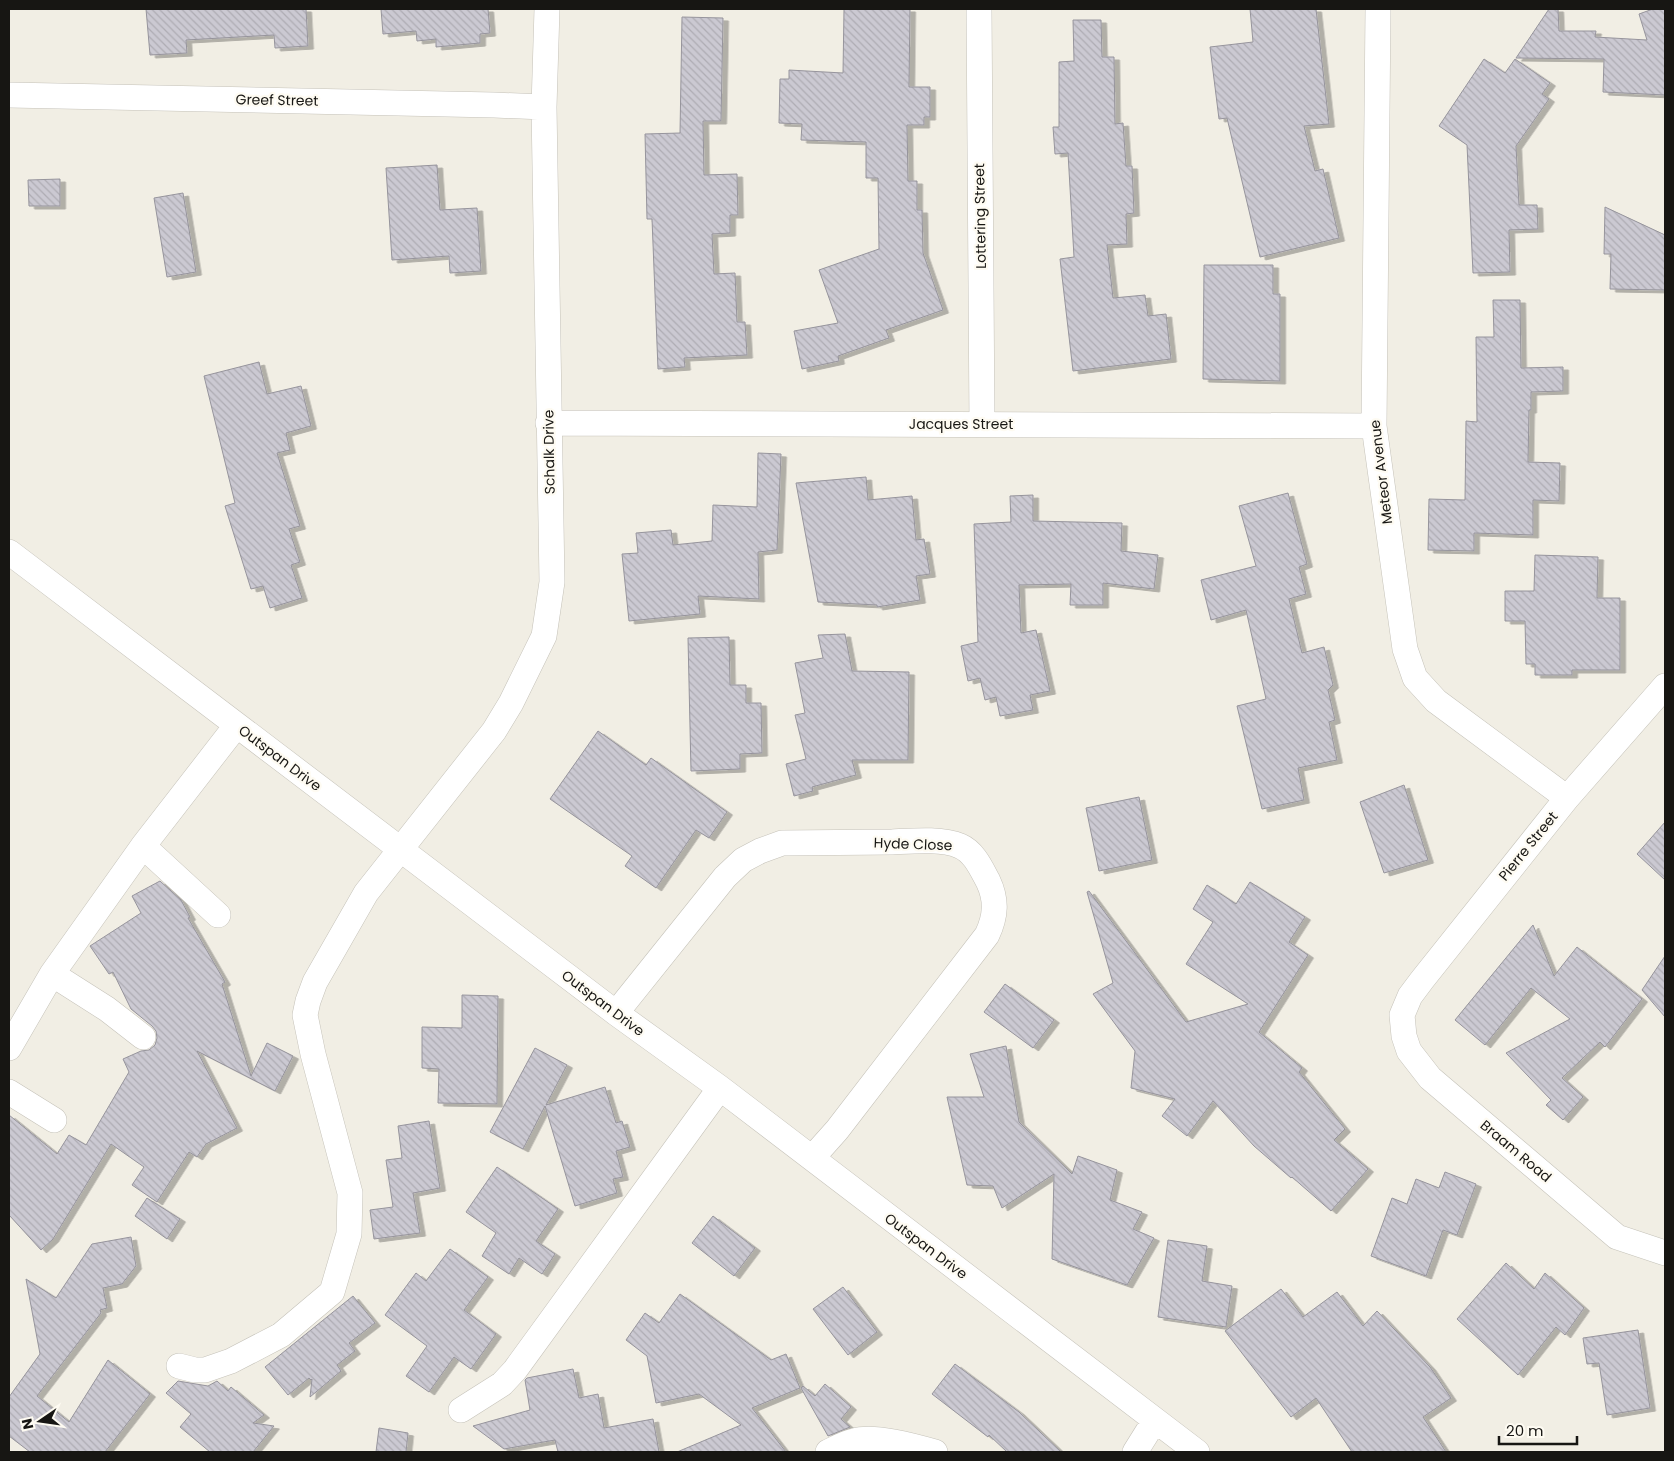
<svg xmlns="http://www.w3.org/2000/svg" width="1674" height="1461" viewBox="0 0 1674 1461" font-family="Poppins,sans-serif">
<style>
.building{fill:url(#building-back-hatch);stroke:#96949c;filter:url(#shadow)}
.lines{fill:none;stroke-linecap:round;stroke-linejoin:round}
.minor-casing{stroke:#c5c2b9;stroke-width:26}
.minor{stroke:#fff;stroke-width:25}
.labels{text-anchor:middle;stroke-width:4.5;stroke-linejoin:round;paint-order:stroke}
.street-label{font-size:14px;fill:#171613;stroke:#fefbf2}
</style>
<defs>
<pattern id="building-back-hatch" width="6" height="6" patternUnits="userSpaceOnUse" patternTransform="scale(1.25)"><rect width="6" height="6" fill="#cbc9d2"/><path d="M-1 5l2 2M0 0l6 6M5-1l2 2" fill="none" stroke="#aeacb3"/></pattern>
<filter id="shadow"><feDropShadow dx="5.5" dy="3" stdDeviation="0" flood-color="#0004"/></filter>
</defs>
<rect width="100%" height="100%" fill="#f1eee4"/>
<path class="building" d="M 146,9 L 306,9 L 308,46 L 275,48 L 274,35 L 186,40 L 187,53 L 150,55 Z
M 381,9 L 488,9 L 490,33 L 480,34 L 480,43 L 436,47 L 436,39 L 417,41 L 416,31 L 383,34 Z
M 844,9 L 910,9 L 909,87 L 930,87 L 930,117 L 924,117 L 924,125 L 907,125 L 908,181 L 917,181 L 917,210 L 922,210 L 923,253 L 943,310 L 886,330 L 889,338 L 838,356 L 839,361 L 802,369 L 794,331 L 838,323 L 819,270 L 879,249 L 878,178 L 866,178 L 866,142 L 801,140 L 802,124 L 779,123 L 780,79 L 789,79 L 789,70 L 843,73 Z
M 1250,9 L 1316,9 L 1329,124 L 1304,126 L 1315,171 L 1323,169 L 1339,238 L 1260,257 L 1227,118 L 1219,119 L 1210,47 L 1253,42 Z
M 1549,9 L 1558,9 L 1559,31 L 1596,31 L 1595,37 L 1647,40 L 1639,14 L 1653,9 L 1665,9 L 1665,95 L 1603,92 L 1604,59 L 1516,58 Z
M 682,17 L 723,18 L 721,121 L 703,121 L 704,175 L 737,174 L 738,215 L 730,215 L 730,233 L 712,234 L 714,274 L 735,273 L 737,322 L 745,322 L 747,355 L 684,358 L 685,367 L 658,369 L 652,219 L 647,219 L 645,134 L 680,133 Z
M 1073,20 L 1101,20 L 1102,57 L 1114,57 L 1115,124 L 1123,123 L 1126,166 L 1132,166 L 1134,213 L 1126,214 L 1127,244 L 1107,245 L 1113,298 L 1145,295 L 1148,316 L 1166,314 L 1171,359 L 1073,371 L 1060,259 L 1074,257 L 1068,153 L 1055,154 L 1053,127 L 1059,127 L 1059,62 L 1074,61 Z
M 1484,59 L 1505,73 L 1515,59 L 1550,83 L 1542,94 L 1549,99 L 1516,146 L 1519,205 L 1537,205 L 1538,229 L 1509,230 L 1510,272 L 1473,273 L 1467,145 L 1439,126 Z
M 437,165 L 440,210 L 477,208 L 481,271 L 450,273 L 449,256 L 392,260 L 386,168 Z
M 60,179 L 60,206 L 29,206 L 28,180 Z
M 183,193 L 196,272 L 167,277 L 154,198 Z
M 1605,207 L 1665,235 L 1665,290 L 1610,289 L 1611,254 L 1604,254 Z
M 1204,265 L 1273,265 L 1273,294 L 1280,294 L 1280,381 L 1203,379 Z
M 1493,300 L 1520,300 L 1521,368 L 1563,367 L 1563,391 L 1531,392 L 1531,410 L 1529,410 L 1528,462 L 1560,463 L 1559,501 L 1533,500 L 1533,535 L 1474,533 L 1474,551 L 1428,550 L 1429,499 L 1465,500 L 1466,421 L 1477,422 L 1476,337 L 1494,337 Z
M 259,362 L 267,394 L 301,386 L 311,426 L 286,433 L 290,450 L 277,453 L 300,526 L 289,529 L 300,562 L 291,565 L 302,598 L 270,608 L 263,586 L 251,589 L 225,506 L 235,503 L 204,376 Z
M 758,453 L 781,454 L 777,550 L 758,552 L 759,599 L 698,596 L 700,614 L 629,621 L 622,554 L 638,553 L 636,533 L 671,530 L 673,545 L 712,541 L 713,505 L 757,507 Z
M 866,477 L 868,500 L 912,496 L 916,540 L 924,539 L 930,574 L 916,576 L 920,600 L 877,607 L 877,605 L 818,602 L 796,483 Z
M 1288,493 L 1307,564 L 1299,567 L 1306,594 L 1289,599 L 1302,653 L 1324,647 L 1333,685 L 1328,690 L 1335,720 L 1329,722 L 1337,760 L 1298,768 L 1304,800 L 1262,809 L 1237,706 L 1266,699 L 1246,610 L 1211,620 L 1201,580 L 1256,566 L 1239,506 Z
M 1033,495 L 1033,521 L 1122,523 L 1121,551 L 1158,555 L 1154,589 L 1103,583 L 1103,605 L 1070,605 L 1071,584 L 1019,585 L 1021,633 L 1036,630 L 1050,691 L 1030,695 L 1033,710 L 1000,716 L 996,697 L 985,700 L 980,678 L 968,681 L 961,646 L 978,642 L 974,524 L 1011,522 L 1010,496 Z
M 1535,555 L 1598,557 L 1597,598 L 1620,598 L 1620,670 L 1572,670 L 1572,675 L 1535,675 L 1535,664 L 1526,664 L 1525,621 L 1505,621 L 1505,591 L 1534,591 Z
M 845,634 L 852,671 L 909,672 L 908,760 L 852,760 L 856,775 L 812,787 L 813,791 L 794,796 L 786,764 L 806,759 L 795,715 L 805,713 L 795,663 L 823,658 L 818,635 Z
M 729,637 L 730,685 L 746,685 L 746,703 L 761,703 L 762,753 L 740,754 L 740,769 L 691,771 L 688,638 Z
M 598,731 L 646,765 L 651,758 L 727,812 L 709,838 L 696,830 L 656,888 L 625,866 L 632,856 L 550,799 Z
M 1404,785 L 1428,860 L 1384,873 L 1360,802 Z
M 1139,797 L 1152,860 L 1099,871 L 1086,808 Z
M 1665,822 L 1665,880 L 1637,854 Z
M 160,881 L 181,900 L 190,917 L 188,918 L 225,982 L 222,984 L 251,1076 L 267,1043 L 293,1056 L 275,1091 L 197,1051 L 237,1128 L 206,1144 L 197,1157 L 189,1152 L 157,1202 L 132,1185 L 144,1167 L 111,1144 L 53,1239 L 41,1250 L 9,1215 L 9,1115 L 57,1154 L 69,1135 L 86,1145 L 129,1072 L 123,1059 L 141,1051 L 149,1050 L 155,1045 L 157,1038 L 156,1031 L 152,1026 L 131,1009 L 113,972 L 109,974 L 90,946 L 141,913 L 132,896 Z
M 1250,882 L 1305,917 L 1289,942 L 1308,955 L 1259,1032 L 1302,1068 L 1299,1072 L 1345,1129 L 1334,1140 L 1368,1169 L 1331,1211 L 1292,1177 L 1291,1178 L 1254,1146 L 1213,1101 L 1187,1136 L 1162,1116 L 1175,1099 L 1131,1088 L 1135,1051 L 1093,994 L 1113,983 L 1087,892 L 1089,891 L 1186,1022 L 1248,1004 L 1186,964 L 1213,922 L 1193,909 L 1207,885 L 1236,904 Z
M 1533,925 L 1554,976 L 1577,947 L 1642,999 L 1605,1047 L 1600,1042 L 1562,1078 L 1583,1097 L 1563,1120 L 1546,1105 L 1551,1100 L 1506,1053 L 1570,1019 L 1531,988 L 1485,1045 L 1455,1020 Z
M 1665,956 L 1665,1017 L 1642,990 Z
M 1005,984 L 1054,1020 L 1033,1048 L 984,1012 Z
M 462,995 L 498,996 L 497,1104 L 438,1103 L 439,1069 L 422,1068 L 422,1027 L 462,1028 Z
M 1006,1046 L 1019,1122 L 1072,1174 L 1078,1156 L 1117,1170 L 1110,1200 L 1142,1212 L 1133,1229 L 1154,1238 L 1127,1285 L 1052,1259 L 1054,1174 L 1002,1208 L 993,1186 L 967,1185 L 947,1097 L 984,1097 L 970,1054 Z
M 535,1048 L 567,1065 L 546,1105 L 605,1087 L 616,1123 L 622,1121 L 630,1147 L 616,1151 L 623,1177 L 613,1179 L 617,1193 L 575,1206 L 545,1106 L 523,1149 L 490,1132 Z
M 429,1121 L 440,1188 L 413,1193 L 420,1233 L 374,1239 L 370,1210 L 393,1207 L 386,1160 L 402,1158 L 398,1126 Z
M 497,1167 L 558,1209 L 536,1241 L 555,1254 L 542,1274 L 519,1258 L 509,1274 L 482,1256 L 496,1233 L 466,1212 Z
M 1445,1172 L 1476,1184 L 1457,1235 L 1443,1230 L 1426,1276 L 1371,1256 L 1392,1198 L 1407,1204 L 1416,1179 L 1439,1188 Z
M 147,1198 L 180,1219 L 167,1239 L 135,1216 Z
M 713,1216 L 755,1248 L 734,1276 L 692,1243 Z
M 131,1237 L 136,1266 L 122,1284 L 103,1288 L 107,1308 L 100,1310 L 101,1313 L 37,1396 L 69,1422 L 108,1360 L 150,1394 L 105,1452 L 30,1452 L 9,1436 L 9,1397 L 40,1354 L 26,1279 L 56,1298 L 92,1244 Z
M 1168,1240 L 1207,1246 L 1202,1281 L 1232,1286 L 1226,1327 L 1158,1317 Z
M 450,1249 L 488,1277 L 464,1310 L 496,1334 L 471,1369 L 454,1357 L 429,1392 L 406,1376 L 427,1346 L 385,1315 L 416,1273 L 426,1281 Z
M 1506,1263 L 1534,1289 L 1545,1273 L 1584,1308 L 1565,1335 L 1556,1327 L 1518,1375 L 1457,1319 Z
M 843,1287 L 877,1332 L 848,1355 L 813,1309 Z
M 1281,1289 L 1303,1317 L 1337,1292 L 1363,1326 L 1377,1311 L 1430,1367 L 1451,1398 L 1423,1417 L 1446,1452 L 1352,1452 L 1316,1398 L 1291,1417 L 1225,1331 Z
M 680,1294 L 771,1360 L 786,1354 L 800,1388 L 752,1408 L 786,1452 L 677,1452 L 741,1425 L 699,1394 L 656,1403 L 647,1356 L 626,1340 L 645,1313 L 659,1323 Z
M 353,1296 L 375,1323 L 349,1343 L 355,1351 L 337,1365 L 341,1371 L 310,1397 L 312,1379 L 311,1380 L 309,1378 L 288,1395 L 265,1367 Z
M 1638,1330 L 1650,1408 L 1607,1415 L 1599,1363 L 1587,1364 L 1583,1338 Z
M 955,1364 L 1019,1412 L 1061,1452 L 1007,1452 L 989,1435 L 988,1437 L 932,1394 Z
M 573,1369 L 579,1398 L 598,1394 L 604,1428 L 653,1419 L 659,1452 L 558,1452 L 555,1440 L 504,1449 L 473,1426 L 530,1410 L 525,1380 L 527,1378 Z
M 178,1381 L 208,1386 L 217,1381 L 228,1391 L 231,1387 L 264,1415 L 253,1423 L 274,1426 L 253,1452 L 210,1452 L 180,1427 L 191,1414 L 166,1393 Z
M 825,1384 L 851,1407 L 841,1419 L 850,1427 L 828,1436 L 801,1388 L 803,1386 L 815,1396 Z
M 379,1428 L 408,1433 L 406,1452 L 376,1452 Z"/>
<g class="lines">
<g class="minor-casing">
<path id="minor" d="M 979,9 L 982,424
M 1378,9 L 1374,426 L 1405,649 L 1415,678 L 1436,701 L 1567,798
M 9,95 L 494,105 L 544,107
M 548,423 L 1374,426
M 9,552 L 616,1013 L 720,1088 L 1197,1452
M 1665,686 L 1567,798 L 1422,980 L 1410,996 L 1402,1015 L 1404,1036 L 1409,1051 L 1430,1078 L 1617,1237 L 1665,1253
M 143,846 L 218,915
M 52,974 L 107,1009 L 143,1037
M 616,1013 L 725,877 L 743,860 L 760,851 L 782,843 C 819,843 855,842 892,842 C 912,841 942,838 960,846 C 974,852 981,868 988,881 C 997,900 996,916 987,935 L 837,1130 L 812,1158
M 9,1048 L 52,974 L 143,846 L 236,726
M 9,1092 L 54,1120
M 179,1366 L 195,1370 L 205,1370 L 231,1361 L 281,1335 L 332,1292 L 349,1234 L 350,1193 L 313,1054 L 305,1015 L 308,1001 L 315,982 L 366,893 L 494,731 L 511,703 L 544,636 L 552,582 L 544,107 L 547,9
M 461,1410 L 502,1384 L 515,1370 L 720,1088
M 828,1452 C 836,1448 845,1443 854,1441 C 874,1435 914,1446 935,1452
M 1135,1452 L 1155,1420"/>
</g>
<use href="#minor" class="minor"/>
</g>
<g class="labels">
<g class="street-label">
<text transform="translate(277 100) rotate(1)" y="5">Greef Street</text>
<text transform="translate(980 216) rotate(-91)" y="5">Lottering Street</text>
<text x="961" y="429">Jacques Street</text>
<text transform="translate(549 452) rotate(-91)" y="5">Schalk Drive</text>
<text transform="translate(1381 472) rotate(-97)" y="5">Meteor Avenue</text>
<text transform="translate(280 758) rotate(37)" y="5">Outspan Drive</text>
<text transform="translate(913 844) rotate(2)" y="5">Hyde Close</text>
<text transform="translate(1528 846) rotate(-51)" y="5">Pierre Street</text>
<text transform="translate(603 1003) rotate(37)" y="5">Outspan Drive</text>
<text transform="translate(1516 1151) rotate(40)" y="5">Braam Road</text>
<text transform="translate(926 1246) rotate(37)" y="5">Outspan Drive</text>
</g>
</g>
<rect width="1674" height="1461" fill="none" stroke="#171613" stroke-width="20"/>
<g transform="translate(40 1421) rotate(257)" stroke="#fefbf2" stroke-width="4" paint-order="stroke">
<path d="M0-4L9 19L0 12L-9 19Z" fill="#171613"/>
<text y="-8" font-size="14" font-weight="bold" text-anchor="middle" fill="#171613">N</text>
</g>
<path d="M1499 1436v8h78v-8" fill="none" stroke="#171613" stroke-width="2.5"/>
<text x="1506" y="1436" font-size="15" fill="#171613" stroke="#fefbf2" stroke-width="4" paint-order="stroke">20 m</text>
</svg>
